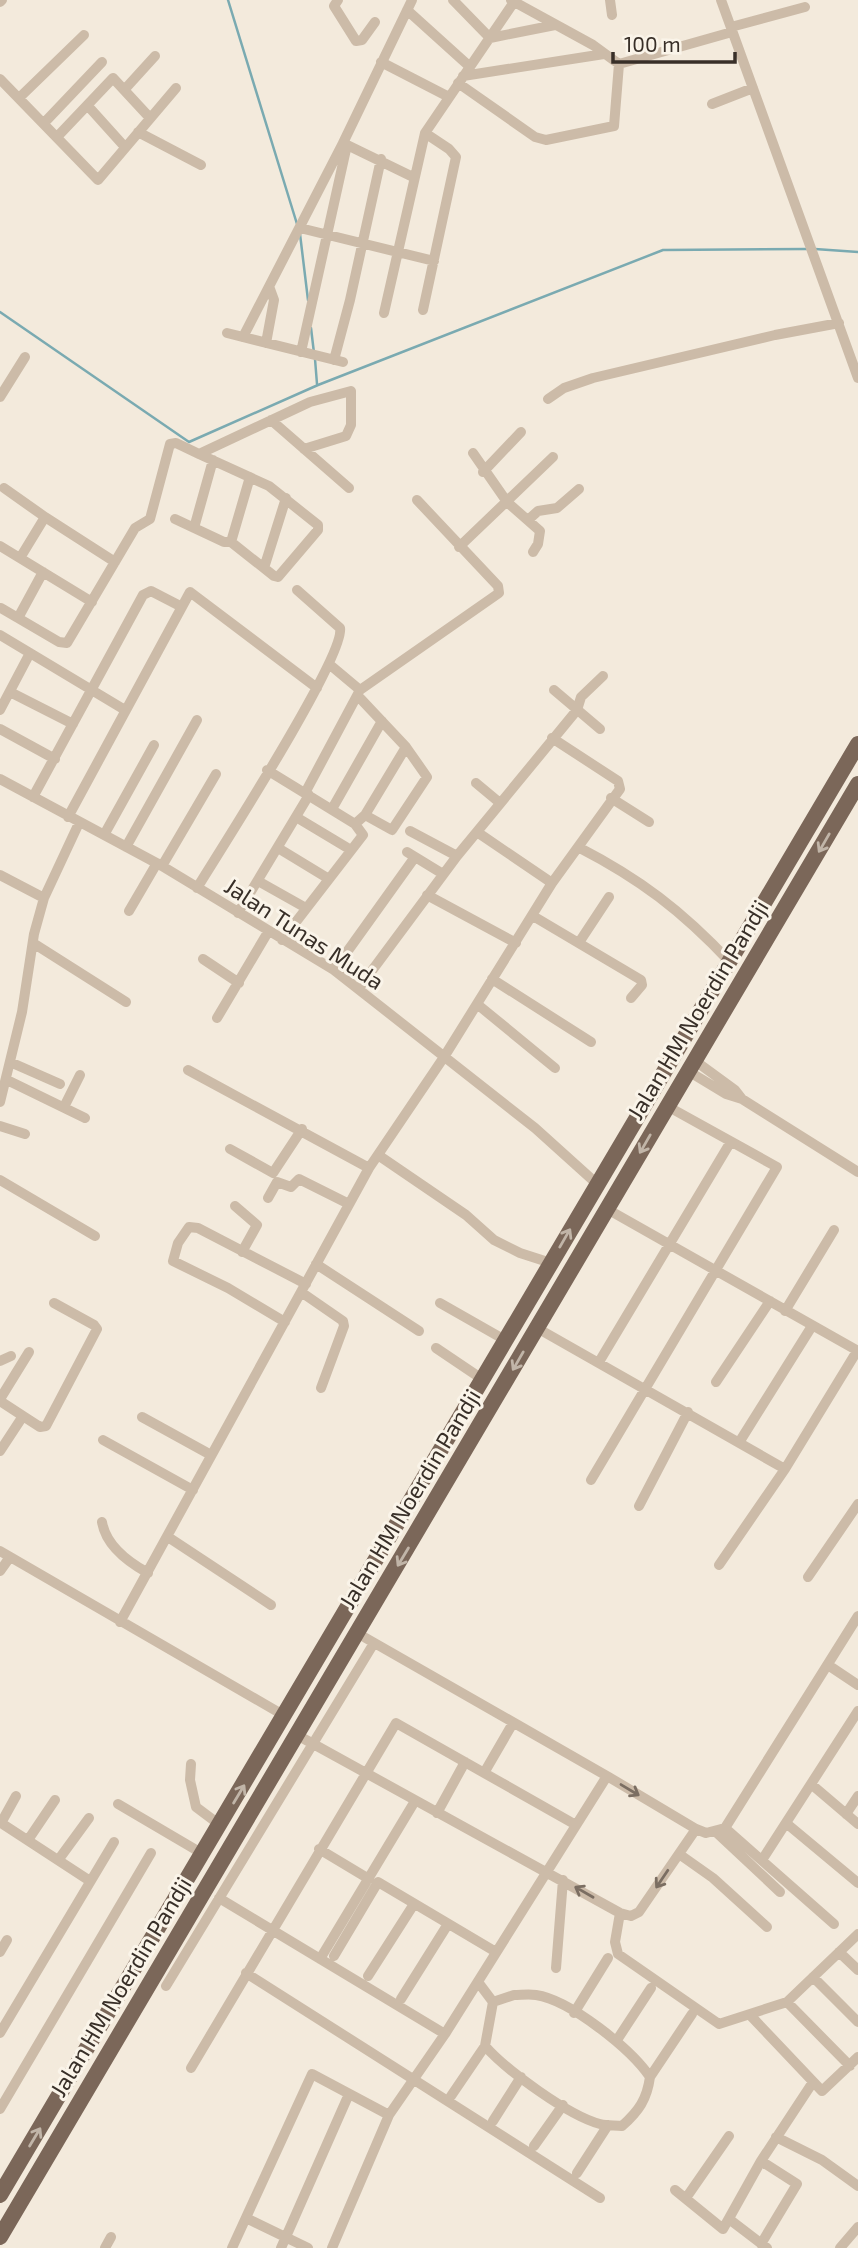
<svg xmlns="http://www.w3.org/2000/svg" width="858" height="2248" viewBox="0 0 858 2248" font-family="'Exo 2',sans-serif">
<style>
.lines{fill:none;stroke-linecap:round;stroke-linejoin:round}
.stream{stroke:#7aaab1;stroke-width:2.5}
.street{stroke:#ccbba8;stroke-width:10}
.primary{stroke:#7b6759;stroke-width:16}
.oneway{stroke:#c1b5a8}
.oneway2{stroke:#7b6e62}
.labels{text-anchor:middle;stroke-width:6;stroke-linejoin:round;paint-order:stroke}
.street-label{font-size:23px;fill:#382f28;stroke:#faf4e9}
</style>
<rect width="100%" height="100%" fill="#f3eadc"/>
<g class="lines">
<path class="stream" d="M 228,0 L 297,224
M 300,234 L 308,300
M 815,249 L 858,252
M 0,312 L 189,442 L 318,385 L 663,250 L 808,249
M 311,328 L 314,353
M 315,359 L 317,384"/>
<path class="street" d="M 338,0 L 334,6 L 356,41 L 362,40 L 375,22
M 412,0 L 343,143 L 413,177
M 453,0 L 490,38
M 511,0 L 593,45 L 619,64 L 732,32
M 610,0 L 612,15
M 721,0 L 858,378
M 0,2 L 2,0
M 407,10 L 469,66
M 731,27 L 805,7
M 490,38 L 555,25
M 381,62 L 447,96
M 463,76 L 604,54
M 0,79 L 98,180 L 176,88
M 458,83 L 535,137 L 546,140 L 614,126 L 619,64
M 125,89 L 155,56
M 19,98 L 84,35
M 712,104 L 753,88
M 88,106 L 124,146
M 44,123 L 102,62
M 138,132 L 201,165
M 57,137 L 113,78 L 150,118
M 300,228 L 434,261
M 423,310 L 456,157 L 449,149 L 425,133
M 384,313 L 425,133 L 514,2
M 227,333 L 343,362
M 243,337 L 343,143
M 266,343 L 274,300 L 270,289
M 301,352 L 347,145
M 334,360 L 350,300 L 381,159
M 0,397 L 25,357
M 548,399 L 564,388 L 593,378 L 775,335 L 839,323
M 271,420 L 349,488
M 473,453 L 507,502 L 540,531 L 538,544 L 533,552
M 483,472 L 521,432
M 4,488 L 45,517 L 20,558
M 45,517 L 115,562
M 175,519 L 224,542 L 231,542 L 274,576 L 278,577 L 318,530 L 318,525 L 269,486 L 199,454
M 528,520 L 538,511 L 557,508 L 579,489
M 194,528 L 213,460
M 231,542 L 250,477
M 0,546 L 92,602
M 459,547 L 553,457
M 264,568 L 286,498
M 43,572 L 18,618 L 59,642 L 67,643 L 135,528 L 150,519 L 170,444 L 176,443 L 199,454 L 310,402 L 351,391 L 351,425 L 346,436 L 304,449
M 1,608 L 18,618
M 0,635 L 125,710
M 360,690 L 499,593 L 498,586 L 417,500
M 554,690 L 600,729
M 10,692 L 73,724
M 358,696 L 406,747 L 427,777 L 392,830 L 365,815
M 0,710 L 30,653
M 0,729 L 55,759
M 267,770 L 355,824 L 365,815 L 406,747
M 0,779 L 162,866 L 334,970 L 535,1128 L 596,1183
M 476,783 L 500,803
M 305,793 L 360,690 L 329,664
M 33,797 L 143,595 L 151,591 L 182,607
M 611,798 L 649,822
M 332,809 L 382,721
M 68,817 L 190,592 L 317,688
M 296,817 L 351,850
M 410,831 L 457,856
M 477,832 L 552,883
M 104,835 L 154,745
M 126,847 L 197,720
M 578,847 C 640,879 681,910 730,962
M 278,848 L 329,879
M 407,852 L 443,874
M 162,866 L 216,774
M 0,875 L 44,898
M 258,881 L 306,908
M 197,888 C 219,852 346,655 340,628 L 297,590
M 427,895 L 516,943
M 129,911 L 157,863
M 238,913 L 309,795
M 533,916 L 641,980 L 642,985 L 631,998
M 282,940 L 363,835 L 355,824
M 580,941 L 609,897
M 33,943 L 126,1002
M 203,959 L 239,983
M 334,970 L 415,857
M 492,979 L 591,1042
M 359,988 L 457,856 L 577,710 L 581,697 L 603,676
M 477,1004 L 555,1068
M 217,1018 L 268,932
M 694,1060 L 735,1090 L 742,1099
M 10,1062 L 60,1084
M 188,1070 L 369,1168
M 688,1071 L 726,1094 L 742,1099 L 858,1172
M 7,1080 L 85,1118
M 0,1102 L 22,1012 L 34,934 L 44,898 L 79,823
M 64,1107 L 80,1075
M 0,1126 L 25,1134
M 230,1149 L 273,1173 L 302,1129
M 378,1155 L 466,1215 L 494,1240 L 520,1253 L 551,1263
M 0,1180 L 95,1236
M 268,1198 L 277,1182 L 291,1187 L 299,1179 L 349,1204
M 235,1206 L 257,1225 L 242,1252
M 607,1209 L 858,1351
M 316,1264 L 419,1331
M 301,1292 L 343,1321 L 344,1326 L 321,1388
M 440,1303 L 505,1340
M 785,1311 L 834,1230
M 285,1322 L 228,1288 L 173,1261 L 178,1243 L 189,1227 L 198,1228 L 306,1284
M 537,1328 L 785,1469
M 436,1348 L 482,1379
M 0,1361 L 11,1356
M 599,1362 L 730,1143
M 716,1382 L 770,1301
M 0,1399 L 29,1352
M 0,1401 L 23,1416
M 142,1417 L 211,1455
M 103,1440 L 193,1490
M 740,1441 L 812,1326
M 0,1451 L 23,1416 L 40,1427 L 46,1426 L 97,1329 L 94,1325 L 54,1303
M 591,1480 L 777,1167 L 667,1106
M 639,1506 L 688,1412
M 102,1522 C 106,1546 128,1562 148,1573
M 168,1537 L 271,1605
M 0,1551 L 285,1716
M 719,1565 L 785,1469 L 857,1351
M 0,1571 L 10,1557
M 808,1577 L 858,1504
M 120,1622 L 369,1168 L 444,1057 L 552,883 L 620,789 L 618,781 L 552,738
M 357,1633 L 607,1776
M 828,1665 L 858,1685
M 297,1735 L 620,1913 L 631,1916 L 639,1912 L 696,1829
M 191,1764 L 190,1780 L 196,1807 L 220,1825
M 484,1773 L 513,1723
M 811,1784 L 858,1824
M 16,1796 L 1,1823 L 90,1881
M 118,1804 L 203,1854
M 437,1813 L 465,1762
M 846,1814 L 858,1796
M 786,1823 L 858,1883
M 725,1828 L 834,1924
M 715,1831 L 780,1892
M 28,1840 L 55,1800
M 319,1849 L 369,1879
M 679,1854 L 713,1878 L 767,1927
M 59,1859 L 89,1818
M 762,1860 L 858,1711
M 219,1898 L 445,2034
M 620,1913 L 615,1942 L 618,1954 L 719,2024 L 787,2002 L 858,1934
M 0,1952 L 7,1940
M 839,1952 L 858,1970
M 334,1956 L 378,1882 L 496,1952
M 320,1959 L 415,1801
M 556,1968 L 563,1880
M 246,1973 L 600,2198
M 368,1976 L 414,1904
M 813,1977 L 858,2022
M 478,1982 L 493,2002
M 166,1986 L 374,1643
M 514,1995 C 521,1995 529,1994 536,1995 C 570,2000 631,2049 650,2077 C 647,2099 639,2111 622,2126 C 615,2125 607,2126 600,2124 C 569,2116 506,2070 485,2046 L 493,2002 Z
M 401,1999 L 448,1924
M 787,2002 L 850,2066
M 574,2013 L 608,1958
M 750,2015 L 822,2091 L 858,2057
M 0,2033 L 114,1842
M 617,2040 L 651,1988
M 191,2068 L 396,1723 L 576,1825
M 650,2077 L 692,2014
M 451,2096 L 485,2046
M 0,2109 L 151,1853
M 493,2121 L 521,2077
M 776,2137 L 822,2160 L 858,2186
M 534,2146 L 563,2105
M 761,2161 L 797,2184 L 761,2244
M 577,2173 L 608,2125
M 675,2190 L 723,2229 L 761,2161 L 813,2082
M 686,2198 L 729,2136
M 246,2218 L 308,2248
M 729,2219 L 767,2248
M 105,2248 L 111,2237
M 232,2248 L 312,2074 L 389,2115
M 281,2248 L 349,2094
M 332,2248 L 389,2115 L 445,2034 L 607,1776 L 696,1829 L 706,1833 L 725,1828 L 858,1616
M 840,2248 L 858,2227"/>
<path class="primary" d="M 0,2195 L 858,744
M 0,2237 L 858,784"/>
</g>
<defs><path id="oneway-shaft" d="M-6 0H5M1.5-3L5.5 0L1.5 3" fill="none" stroke-width="1.6" stroke-linecap="round" stroke-linejoin="round" transform="scale(1.75)"/></defs>
<g class="oneway">
<use href="#oneway-shaft" transform="translate(824 843) rotate(120)"/>
<use href="#oneway-shaft" transform="translate(645 1144) rotate(120)"/>
<use href="#oneway-shaft" transform="translate(565 1238) rotate(-60)"/>
<use href="#oneway-shaft" transform="translate(518 1361) rotate(120)"/>
<use href="#oneway-shaft" transform="translate(403 1557) rotate(121)"/>
<use href="#oneway-shaft" transform="translate(239 1794) rotate(-59)"/>
<use href="#oneway-shaft" transform="translate(35 2137) rotate(-59)"/>
</g>
<g class="oneway2">
<use href="#oneway-shaft" transform="translate(630 1790) rotate(31)"/>
<use href="#oneway-shaft" transform="translate(662 1879) rotate(124)"/>
<use href="#oneway-shaft" transform="translate(584 1892) rotate(-150)"/>
</g>
<g class="labels">
<g class="street-label">
<text transform="translate(304 934) rotate(33)" y="8">Jalan Tunas Muda</text>
<text transform="translate(698 1010) rotate(-59)" y="8">Jalan HM Noerdin Pandji</text>
<text transform="translate(410 1499) rotate(-59)" y="8">Jalan HM Noerdin Pandji</text>
<text transform="translate(121 1987) rotate(-59)" y="8">Jalan HM Noerdin Pandji</text>
</g>
</g>
<path d="M613 52v10h122v-10" fill="none" stroke="#382f28" stroke-width="3.5"/>
<text x="624" y="52" font-size="21" fill="#382f28" stroke="#faf4e9" stroke-width="5" paint-order="stroke">100 m</text>
</svg>
